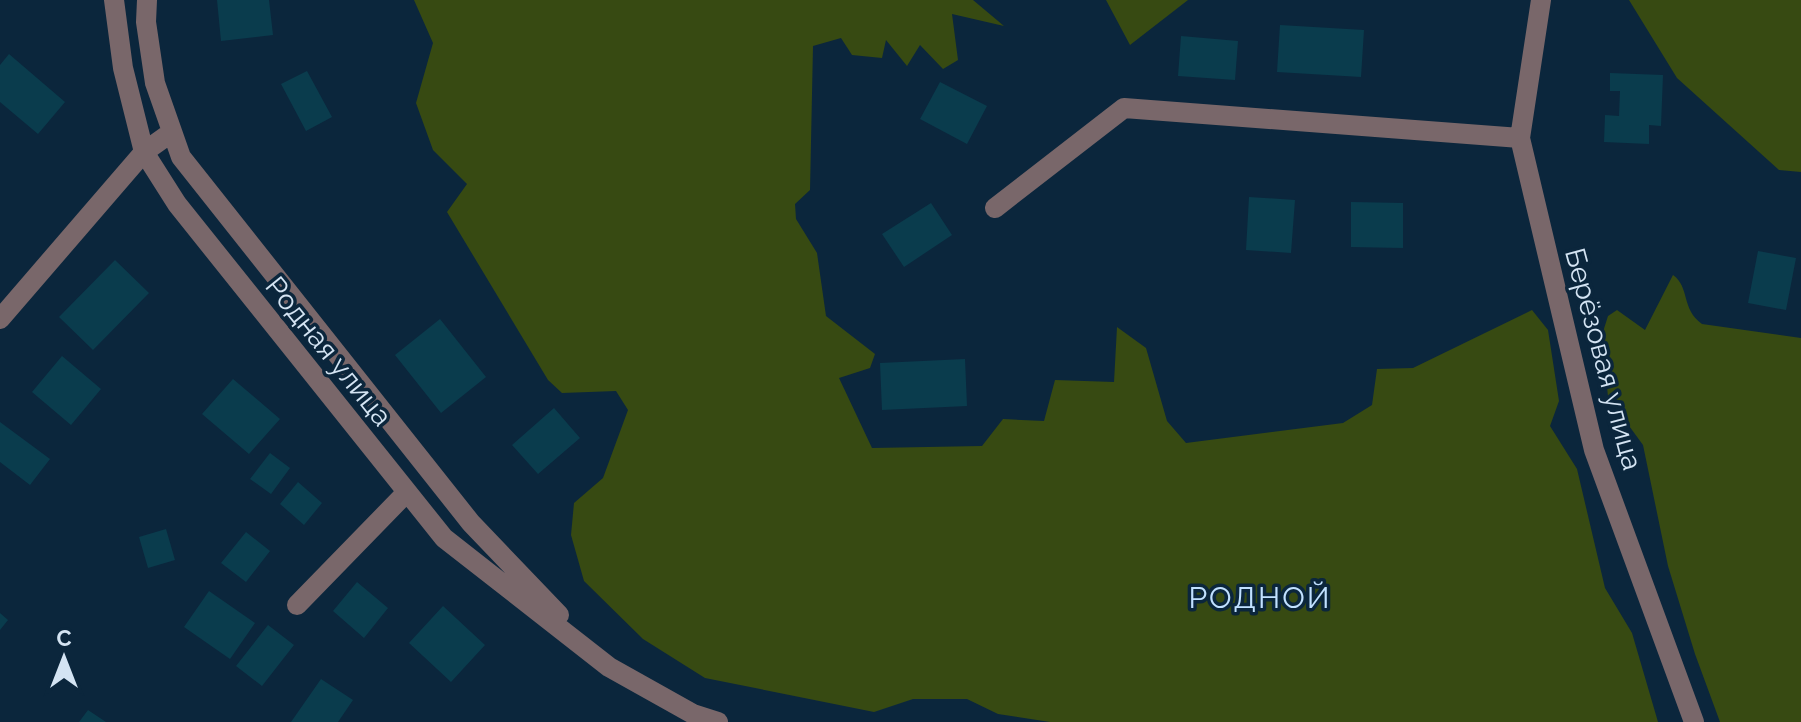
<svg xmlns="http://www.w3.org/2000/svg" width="1801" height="722" viewBox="0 0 1801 722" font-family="Raleway,sans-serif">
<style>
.green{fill:#374a12}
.building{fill:#0a3c4d}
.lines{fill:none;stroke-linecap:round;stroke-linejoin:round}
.minor{stroke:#79676a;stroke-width:20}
.labels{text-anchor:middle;stroke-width:7;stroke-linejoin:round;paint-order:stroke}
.street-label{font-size:28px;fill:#d4e4f3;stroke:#0b263c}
.neighbourhood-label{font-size:30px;letter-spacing:2px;fill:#c1e1ff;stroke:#0b263c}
</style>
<rect width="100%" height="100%" fill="#0b263c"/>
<path class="green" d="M 414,0 L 973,0 L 1004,26 L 952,14 L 958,60 L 943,69 L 920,45 L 907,66 L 886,40 L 882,58 L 852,55 L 841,38 L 813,46 L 810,190 L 795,204 L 796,219 L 817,253 L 826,316 L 875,354 L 870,368 L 839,378 L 872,448 L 982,446 L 1003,419 L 1044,421 L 1055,380 L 1114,382 L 1117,327 L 1146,348 L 1167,421 L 1186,443 L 1343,423 L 1372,405 L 1377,369 L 1413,368 L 1532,310 L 1548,330 L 1559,401 L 1550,426 L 1577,469 L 1605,588 L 1632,633 L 1658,722 L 1050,722 L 998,714 L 967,699 L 913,699 L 874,712 L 705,678 L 643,639 L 584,581 L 571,535 L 574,503 L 603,478 L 628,410 L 616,391 L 562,393 L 548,380 L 447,212 L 467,184 L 433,150 L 416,103 L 433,43 Z
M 1106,0 L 1188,0 L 1130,45 Z
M 1629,0 L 1801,0 L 1801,172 L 1779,170 L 1677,78 Z
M 1673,275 C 1690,287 1681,309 1702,324 L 1801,338 L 1801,722 L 1720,722 L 1695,654 L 1668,566 L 1643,445 L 1608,397 L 1602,335 L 1608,316 L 1617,310 L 1645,330 Z"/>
<path class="building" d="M 217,0 L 269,0 L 273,35 L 221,41 Z
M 1280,25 L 1364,30 L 1361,77 L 1277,72 Z
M 1181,36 L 1238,41 L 1235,80 L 1178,76 Z
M 9,54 L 65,102 L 38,134 L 0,102 L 0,65 Z
M 307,71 L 332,117 L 306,131 L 281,84 Z
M 1610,73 L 1663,75 L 1661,126 L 1649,125 L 1649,144 L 1604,142 L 1605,115 L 1619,116 L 1620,91 L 1610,91 Z
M 940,82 L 987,106 L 967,144 L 920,119 Z
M 1249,197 L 1295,200 L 1291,253 L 1246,250 Z
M 1351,202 L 1403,203 L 1403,248 L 1351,247 Z
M 931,203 L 952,235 L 904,267 L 882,234 Z
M 1758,251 L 1796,258 L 1786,310 L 1748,303 Z
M 115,260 L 149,293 L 93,350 L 59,317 Z
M 440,319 L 486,377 L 441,413 L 395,355 Z
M 62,356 L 101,389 L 71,425 L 32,392 Z
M 965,359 L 967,406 L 882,410 L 880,363 Z
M 233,379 L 280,419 L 249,454 L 202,414 Z
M 554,408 L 580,438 L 538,474 L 512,445 Z
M 0,422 L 50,459 L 30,485 L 0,462 Z
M 270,453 L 290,468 L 271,494 L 250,479 Z
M 298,482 L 322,503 L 304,525 L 280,504 Z
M 166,529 L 175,560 L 148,568 L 139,537 Z
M 246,532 L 270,551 L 246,582 L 221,563 Z
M 357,582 L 388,608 L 364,638 L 333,611 Z
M 209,591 L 255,623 L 230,659 L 184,627 Z
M 443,606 L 485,645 L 451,682 L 409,643 Z
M 0,613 L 8,620 L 0,630 Z
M 268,625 L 294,645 L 262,686 L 236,666 Z
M 321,679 L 353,700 L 338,722 L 291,722 Z
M 88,710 L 106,722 L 79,722 Z"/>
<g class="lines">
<path class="minor" d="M 114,0 L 123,68 L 144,152 L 177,204 L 444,538 L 609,667 L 693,714 L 718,722
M 147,0 L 146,22 L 155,83 L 181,157 L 471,523 L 559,615
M 1541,0 L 1520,138 L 1594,450 L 1694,722
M 995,208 L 1124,108 L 1520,138
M 0,319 L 144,152 L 172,132
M 297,605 L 407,492"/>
</g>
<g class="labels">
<g class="street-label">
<text transform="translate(329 351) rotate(51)" y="10">Родная улица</text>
<text transform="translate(1604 359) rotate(75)" y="10">Берёзовая улица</text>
</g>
<g class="neighbourhood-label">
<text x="1260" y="608">РОДНОЙ</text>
</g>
</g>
<g transform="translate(64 658)" stroke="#0b263c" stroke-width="6" paint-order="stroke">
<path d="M0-6L14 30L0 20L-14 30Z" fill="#d4e4f3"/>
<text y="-12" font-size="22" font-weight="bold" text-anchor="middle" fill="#d4e4f3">С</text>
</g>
</svg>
